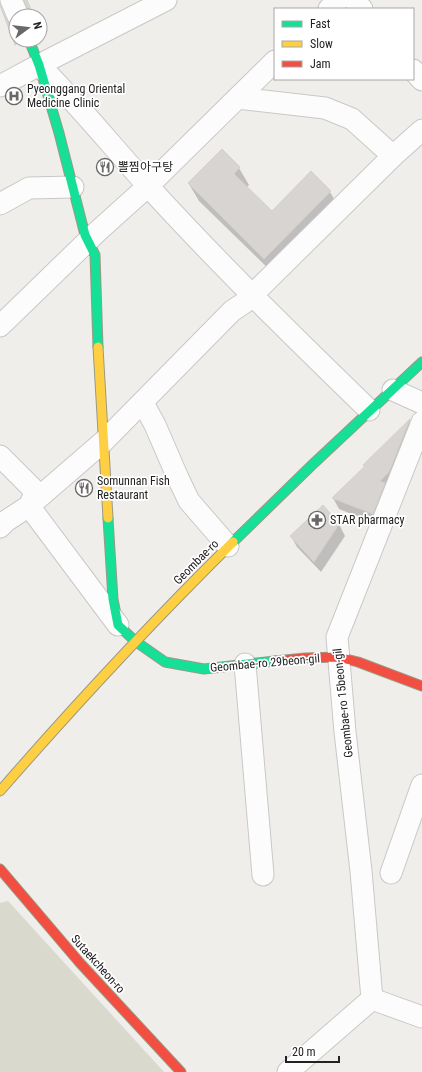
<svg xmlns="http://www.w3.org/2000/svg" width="422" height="1072" viewBox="0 0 422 1072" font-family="'Roboto Condensed','Noto Sans KR',sans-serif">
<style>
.construction{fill:#d9d9cd}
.shadow{fill:#0003}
.building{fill:#d7d4d2;stroke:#d3d0cc}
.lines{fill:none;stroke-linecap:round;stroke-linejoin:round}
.street-casing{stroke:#c9c8c7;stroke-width:23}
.fast-casing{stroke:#999a82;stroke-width:11}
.slow-casing{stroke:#999a82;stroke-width:11}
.jam-casing{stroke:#999a82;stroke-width:11}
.street{stroke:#fdfcfc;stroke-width:21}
.fast{stroke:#16e098;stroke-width:9}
.slow{stroke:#ffcf43;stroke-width:9}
.jam{stroke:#f24e42;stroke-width:9}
.labels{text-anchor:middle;stroke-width:3.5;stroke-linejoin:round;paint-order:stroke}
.poi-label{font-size:12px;fill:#222;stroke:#fff;text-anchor:start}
.street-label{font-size:12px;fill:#222;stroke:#fff}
</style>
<rect width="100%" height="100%" fill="#f0eeeb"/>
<path class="construction" d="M 8,901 L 164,1072 L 0,1072 L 0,903 Z"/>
<path class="shadow" d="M 239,168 L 249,185 L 246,188 L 272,213 L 330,192 L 340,209 L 275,275 L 199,201 L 189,184 Z
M 410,421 L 416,431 L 379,525 L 339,509 L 333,498 L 365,467 L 364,465 Z
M 339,524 L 345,536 L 321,572 L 297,547 L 291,536 Z"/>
<path class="building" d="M 24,0 L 27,0 L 34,16 L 30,16 Z
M 0,5 L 7,21 L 11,25 L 16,28 L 16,45 L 15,45 Z
M 222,149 L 240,167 L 234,174 L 272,211 L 311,171 L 331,191 L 264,259 L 188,183 Z
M 410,419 L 389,472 L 380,481 L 385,483 L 373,514 L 332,498 L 365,466 L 363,465 Z
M 323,505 L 339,524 L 314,562 L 290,536 Z"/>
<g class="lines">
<g class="street-casing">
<path id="street" d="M 11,0 L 18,16
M 166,0 L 39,65 C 78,104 112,146 148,186 C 219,264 294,337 369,410
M 354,0 L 362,9
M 329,9 L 338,0
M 413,70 L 422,80
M 0,86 L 39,65
M 237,98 L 325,108 L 352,119 L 393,156
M 0,204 L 29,188 L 73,187
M 0,326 L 98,231 L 148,186 L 275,61
M 393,390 L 422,403
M 143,403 L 155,425 L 178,478 L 189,501 L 228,546
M 0,456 L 36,492 L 29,506 L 6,521 L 0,527
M 118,625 L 29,506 L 103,442 L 232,311 L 244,303 L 393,156 L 422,130
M 245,664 L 263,875
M 391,873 L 422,785
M 372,999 L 361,871 L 345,732 L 337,637 L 422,422
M 288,1072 L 372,999 L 422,1017"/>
</g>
<g class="fast-casing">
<path id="fast" d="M 29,40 L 39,65 L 59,133 L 85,235 L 95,255 L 98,347
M 108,518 L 113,599 L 118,625 L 135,641 L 165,662 L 204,669 L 275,661
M 233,542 L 312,465 L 422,362"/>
</g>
<g class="slow-casing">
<path id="slow" d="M 98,347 L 108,518
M 0,791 C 75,705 152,622 233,542"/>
</g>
<g class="jam-casing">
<path id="jam" d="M 275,661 L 305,658 L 338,657 L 358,662 L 422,686
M 0,869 L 80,963 L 181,1072"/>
</g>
<use href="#street" class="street"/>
<use href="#fast" class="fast"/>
<use href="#slow" class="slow"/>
<use href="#jam" class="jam"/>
</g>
<defs>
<g id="hospital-ring" transform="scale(0.9)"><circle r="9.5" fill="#fff" stroke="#6a6968" stroke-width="1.5"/><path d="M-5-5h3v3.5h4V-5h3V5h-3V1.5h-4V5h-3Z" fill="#6a6968"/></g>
<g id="restaurant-ring" transform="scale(0.9)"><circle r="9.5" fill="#fff" stroke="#6a6968" stroke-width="1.5"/><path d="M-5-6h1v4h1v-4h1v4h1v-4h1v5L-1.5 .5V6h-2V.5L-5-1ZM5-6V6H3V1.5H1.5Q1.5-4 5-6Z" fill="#6a6968"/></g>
<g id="pharmacy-ring" transform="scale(0.9)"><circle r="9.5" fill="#fff" stroke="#6a6968" stroke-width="1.5"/><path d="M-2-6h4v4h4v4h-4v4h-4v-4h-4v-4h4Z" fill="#6a6968"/></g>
</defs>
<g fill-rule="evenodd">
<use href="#hospital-ring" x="14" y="96"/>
<use href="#restaurant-ring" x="105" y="167"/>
<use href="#restaurant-ring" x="84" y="488"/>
<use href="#pharmacy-ring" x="317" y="520"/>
</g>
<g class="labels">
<g class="poi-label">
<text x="27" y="93">Pyeonggang Oriental<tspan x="27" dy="14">Medicine Clinic</tspan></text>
<text x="118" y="171">뽈찜아구탕</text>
<text x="97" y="485">Somunnan Fish<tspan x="97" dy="14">Restaurant</tspan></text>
<text x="330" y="524">STAR pharmacy</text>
</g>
<g class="street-label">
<text transform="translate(196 562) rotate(-45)" y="4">Geombae-ro</text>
<text transform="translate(265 663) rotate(-5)" y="4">Geombae-ro 29beon-gil</text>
<text transform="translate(343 703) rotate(-96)" y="4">Geombae-ro 15beon-gil</text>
<text transform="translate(98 964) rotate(48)" y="4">Sutaekcheon-ro</text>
</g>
</g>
<rect x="274" y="8" width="140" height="72" fill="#ffffff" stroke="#a7a7a7"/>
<rect x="282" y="21" width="20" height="6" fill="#16e098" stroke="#a7a7a7"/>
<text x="310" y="28" font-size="12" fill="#222222">Fast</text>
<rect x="282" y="41" width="20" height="6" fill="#ffcf43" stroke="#a7a7a7"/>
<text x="310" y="48" font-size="12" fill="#222222">Slow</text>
<rect x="282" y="61" width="20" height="6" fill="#f24e42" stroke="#a7a7a7"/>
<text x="310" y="68" font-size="12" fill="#222222">Jam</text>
<g transform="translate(28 28) rotate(75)"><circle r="19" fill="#ffffff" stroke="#a7a7a7"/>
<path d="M0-3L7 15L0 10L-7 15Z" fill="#6a6968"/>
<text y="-6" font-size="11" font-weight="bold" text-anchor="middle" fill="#222222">N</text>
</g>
<path d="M286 1056v6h53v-6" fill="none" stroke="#222222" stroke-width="2"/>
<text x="292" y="1056" font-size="12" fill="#222222" stroke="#ffffff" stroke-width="3" paint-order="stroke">20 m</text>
</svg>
